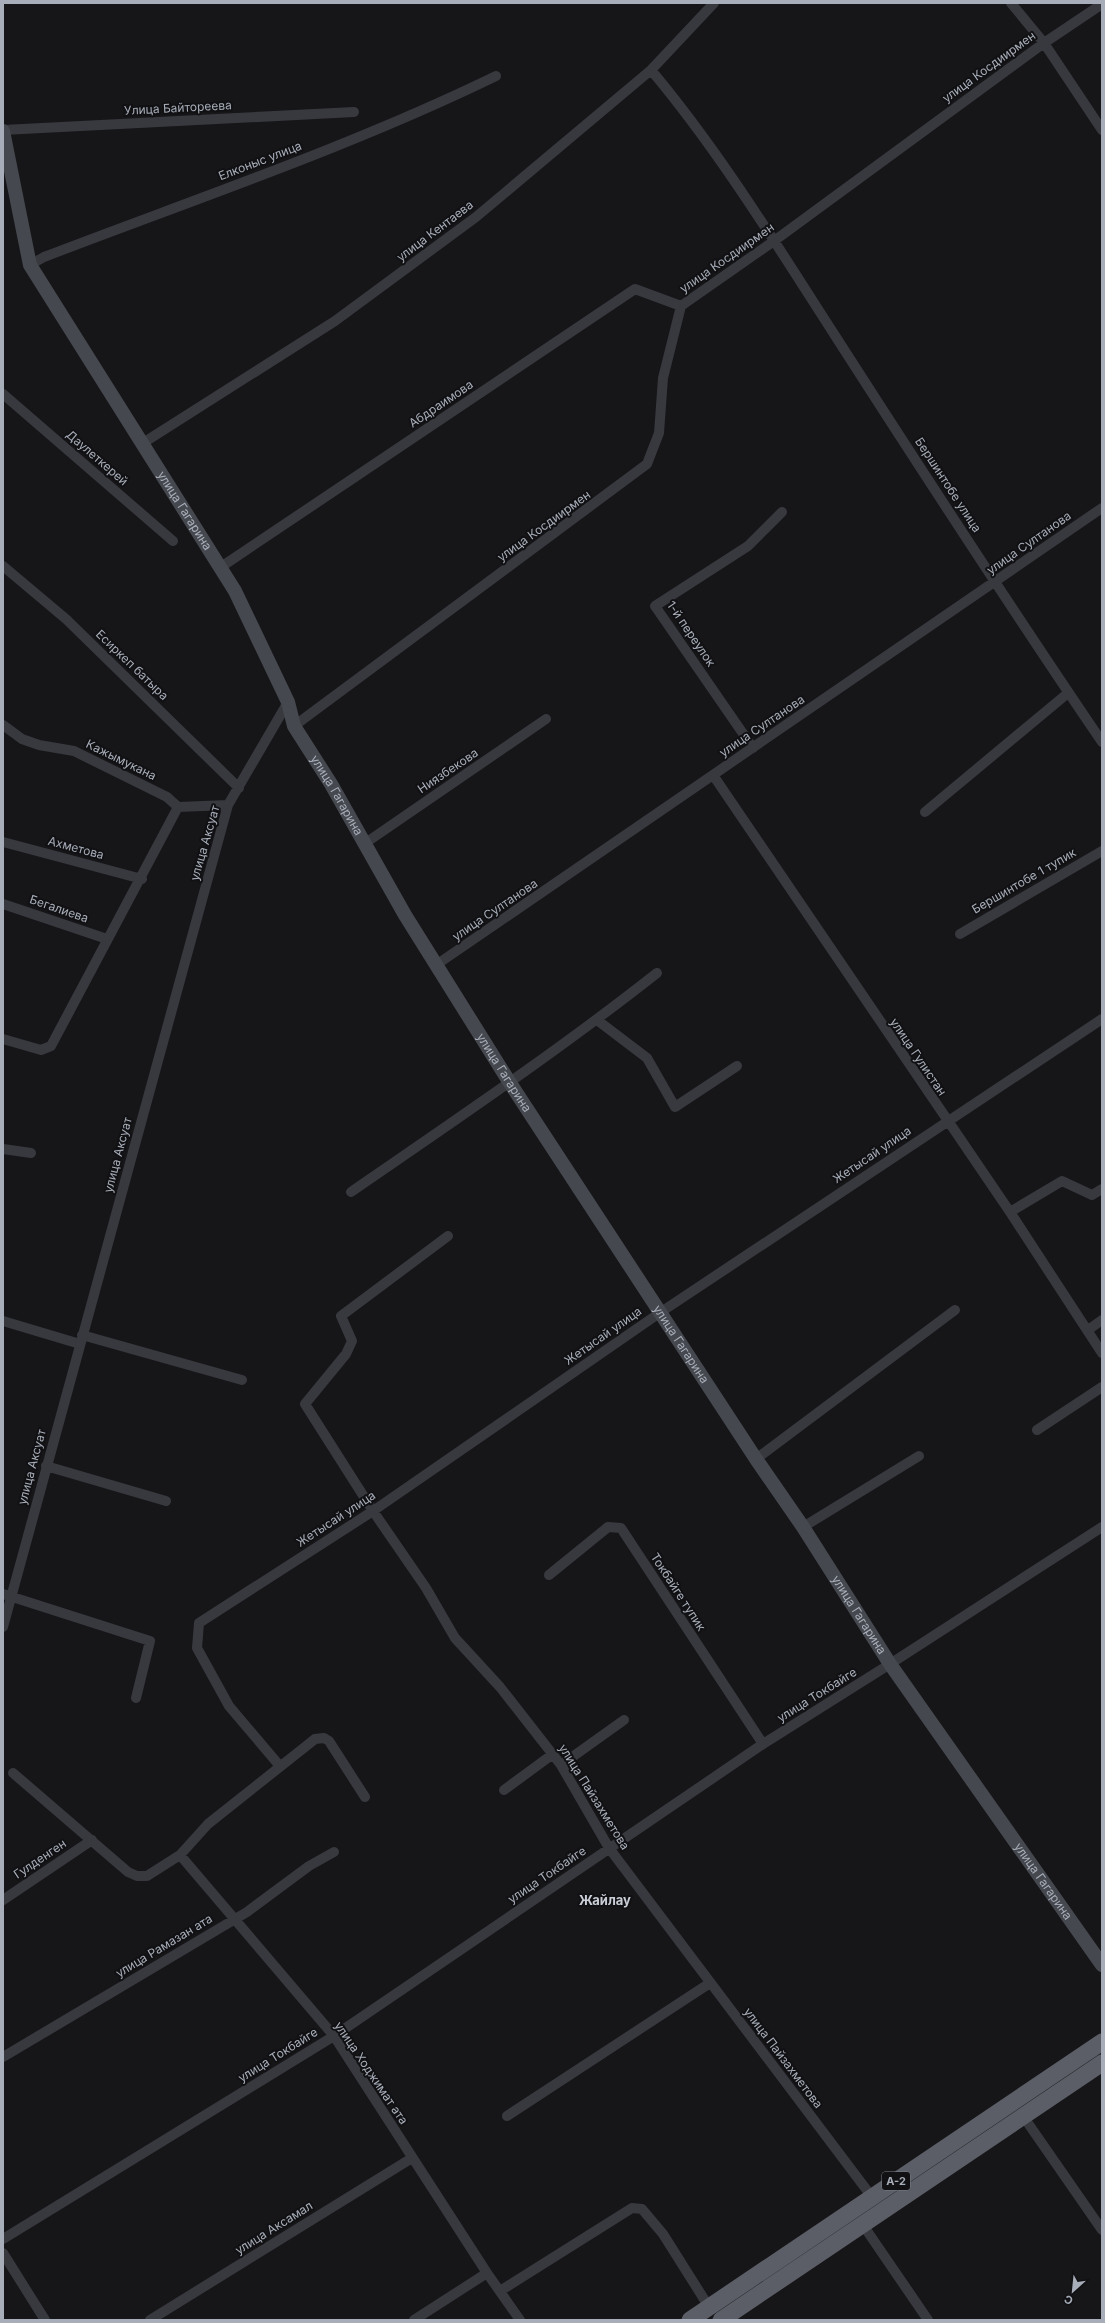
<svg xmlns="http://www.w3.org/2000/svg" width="1105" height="2323" viewBox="0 0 1105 2323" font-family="Inter,sans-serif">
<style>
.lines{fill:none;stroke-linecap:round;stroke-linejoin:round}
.minor{stroke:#37393e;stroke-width:10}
.secondary{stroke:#45484e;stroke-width:14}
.trunk{stroke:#5b5e66;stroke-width:17}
.labels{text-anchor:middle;stroke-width:4;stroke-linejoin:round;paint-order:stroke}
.shield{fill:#111114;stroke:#7b7f88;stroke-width:1}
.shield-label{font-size:11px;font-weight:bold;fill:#a8aeb9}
.street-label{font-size:12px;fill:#a8aeb9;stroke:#111114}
.neighbourhood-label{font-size:13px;font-weight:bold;fill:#c9cdd5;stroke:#111114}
</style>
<rect width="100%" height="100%" fill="#161619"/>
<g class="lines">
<path class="minor" d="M 1011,3 L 1044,43 L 1102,130
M 651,70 C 719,151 776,244 834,334 C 922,471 1011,608 1102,742
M 3,130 L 354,112
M 30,265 L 44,257 C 195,199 350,147 496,76
M 3,394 L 173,541
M 143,443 L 335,321 L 476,217 L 651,70 L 714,3
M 3,566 L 66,619 L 239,788
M 221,567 L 635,289 L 681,306
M 3,725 L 22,739 L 39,745 L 74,751 L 167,797 L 178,807 L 228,805
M 294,726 L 647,464 L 659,433 L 663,378 L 681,306 L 774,241 L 1044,43 L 1102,4
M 753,748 L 655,606 L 748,546 L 782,512
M 713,775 L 1010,1212 L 1102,1353
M 925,812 L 1068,693
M 3,842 L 142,879
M 364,844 L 546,719
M 3,904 L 107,939
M 960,934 L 1102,851
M 436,965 L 1102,508
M 597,1020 L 647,1058 L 675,1107 L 737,1066
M 3,1039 L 41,1050 L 51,1046 L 178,807
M 3,1149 L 31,1153
M 351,1192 C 454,1121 558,1051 657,973
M 1010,1212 L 1062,1181 L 1092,1195 L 1102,1189
M 448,1236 L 341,1316 L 352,1341 L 346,1354 L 305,1404 L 373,1511 L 426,1588 L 455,1638 L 500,1687 L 561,1765 L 609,1848 L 872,2197
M 3,1321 L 80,1344
M 1088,1330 L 1102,1320
M 82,1335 L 242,1380
M 1037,1430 L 1102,1387
M 756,1459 L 955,1310
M 46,1466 L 166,1501
M 803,1527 L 919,1456
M 549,1575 L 608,1527 L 621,1528 L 763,1744
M 3,1594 L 150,1641 L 136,1698
M 3,1627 L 228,805 L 288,702
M 279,1765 L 229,1706 L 197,1648 L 199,1623 L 373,1511 L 661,1312 L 1102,1019
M 561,1765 L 624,1720
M 13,1773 L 128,1872 L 137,1876 L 147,1876 L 180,1855 L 208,1824 L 315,1739 L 324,1738 L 329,1741 L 365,1797
M 504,1790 L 553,1754
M 180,1855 L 334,2036 L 487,2273 L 520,2320
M 3,1900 L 92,1840
M 3,2057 L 247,1912 L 309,1866 L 334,1852
M 507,2116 L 710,1983
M 1023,2116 L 1102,2230
M 863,2225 L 928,2320
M 3,2239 L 334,2036 L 763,1744 L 890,1664 L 1102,1527
M 3,2253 L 45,2320
M 500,2291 L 632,2208 L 642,2209 L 663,2234 L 709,2307
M 150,2320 L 412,2158
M 414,2320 L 487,2273"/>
<path class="secondary" id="s1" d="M 3,131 L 30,265 L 235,591 L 288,702 L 294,726 L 331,784 L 405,915 L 510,1083 L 756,1459 L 803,1527 L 890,1664 L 1102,1965"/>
<path class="trunk" d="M 690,2320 L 1102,2042
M 721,2320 L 1102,2063"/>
</g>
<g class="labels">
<rect class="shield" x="882" y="2172" width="28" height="18" rx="3"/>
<g class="shield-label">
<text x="896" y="2185">A-2</text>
</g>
<g class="street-label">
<text transform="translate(989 67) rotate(-36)" y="4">улица Косдиирмен</text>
<text transform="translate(178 108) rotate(-3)" y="4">Улица Байтореева</text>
<text transform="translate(260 161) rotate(-21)" y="4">Елконыс улица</text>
<text transform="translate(435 231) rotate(-37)" y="4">улица Кентаева</text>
<text transform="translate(727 258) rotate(-35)" y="4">улица Косдиирмен</text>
<text transform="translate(441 404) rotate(-34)" y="4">Абдраимова</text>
<text transform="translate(97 458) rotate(41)" y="4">Даулеткерей</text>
<text transform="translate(948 485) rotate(57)" y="4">Бершинтобе улица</text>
<text dy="4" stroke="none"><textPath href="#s1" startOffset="427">улица Гагарина</textPath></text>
<text transform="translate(544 526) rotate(-36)" y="4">улица Косдиирмен</text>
<text transform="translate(1029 543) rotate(-35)" y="4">улица Султанова</text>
<text transform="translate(691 634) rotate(56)" y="4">1-й переулок</text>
<text transform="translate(132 665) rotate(44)" y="4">Есиркеп батыра</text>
<text transform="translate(762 726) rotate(-34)" y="4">улица Султанова</text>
<text transform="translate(121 760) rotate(26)" y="4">Кажымукана</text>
<text transform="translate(448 771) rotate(-34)" y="4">Ниязбекова</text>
<text dy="4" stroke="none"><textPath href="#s1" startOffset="751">улица Гагарина</textPath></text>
<text transform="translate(205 843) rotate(-74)" y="4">улица Аксуат</text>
<text transform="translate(76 848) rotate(15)" y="4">Ахметова</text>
<text transform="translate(1024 881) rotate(-30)" y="4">Бершинтобе 1 тупик</text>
<text transform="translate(59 909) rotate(19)" y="4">Бегалиева</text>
<text transform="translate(495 910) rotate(-34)" y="4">улица Султанова</text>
<text transform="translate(918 1057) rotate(56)" y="4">улица Гулистан</text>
<text dy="4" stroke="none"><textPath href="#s1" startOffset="1075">улица Гагарина</textPath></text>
<text transform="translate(118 1155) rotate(-75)" y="4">улица Аксуат</text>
<text transform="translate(872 1155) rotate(-34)" y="4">Жетысай улица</text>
<text transform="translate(603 1336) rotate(-35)" y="4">Жетысай улица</text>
<text dy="4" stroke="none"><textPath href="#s1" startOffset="1399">улица Гагарина</textPath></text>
<text transform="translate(32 1467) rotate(-75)" y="4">улица Аксуат</text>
<text transform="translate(336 1519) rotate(-33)" y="4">Жетысай улица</text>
<text transform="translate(678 1592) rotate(57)" y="4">Токбайге тупик</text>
<text dy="4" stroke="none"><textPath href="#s1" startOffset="1723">улица Гагарина</textPath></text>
<text transform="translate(817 1695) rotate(-32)" y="4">улица Токбайге</text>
<text transform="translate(594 1797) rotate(58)" y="4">улица Пайзахметова</text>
<text transform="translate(40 1859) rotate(-34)" y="4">Гулденген</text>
<text transform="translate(547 1875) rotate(-34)" y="4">улица Токбайге</text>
<text dy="4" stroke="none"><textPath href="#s1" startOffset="2047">улица Гагарина</textPath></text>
<text transform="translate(164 1946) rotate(-31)" y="4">улица Рамазан ата</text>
<text transform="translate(278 2055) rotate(-32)" y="4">улица Токбайге</text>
<text transform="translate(783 2058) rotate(53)" y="4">улица Пайзахметова</text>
<text transform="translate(371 2073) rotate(56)" y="4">улица Ходжимат ата</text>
<text transform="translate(274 2228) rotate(-32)" y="4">улица Аксамал</text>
</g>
<g class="neighbourhood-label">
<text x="605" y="1905">Жайлау</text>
</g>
</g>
<rect width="1105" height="2323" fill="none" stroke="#a8aeb9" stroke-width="8"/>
<g transform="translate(1073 2291) rotate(207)" stroke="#111114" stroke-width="3" paint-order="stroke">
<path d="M0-3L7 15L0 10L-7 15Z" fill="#a8aeb9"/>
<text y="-6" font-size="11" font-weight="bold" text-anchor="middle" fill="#a8aeb9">С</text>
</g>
</svg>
